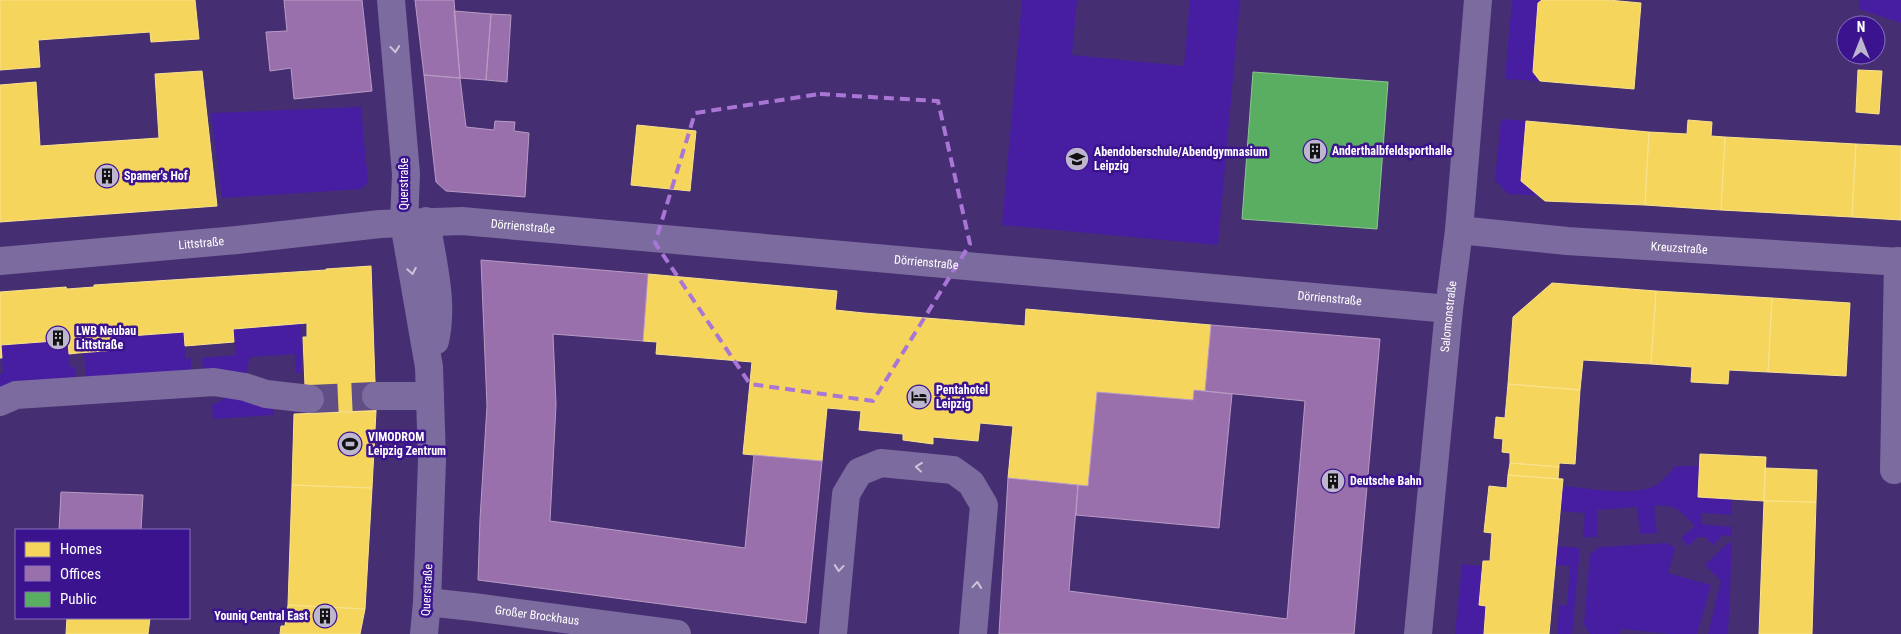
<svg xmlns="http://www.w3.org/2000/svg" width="1901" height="634" viewBox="0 0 1901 634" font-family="'Roboto Condensed',sans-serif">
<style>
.green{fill:#471ea1}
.homes{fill:#f6d55c;stroke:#f9e28d}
.offices{fill:#9970ab;stroke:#b89bc4}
.public{fill:#5aae61;stroke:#8cc690}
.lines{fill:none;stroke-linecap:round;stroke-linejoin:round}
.minor-tunnel{stroke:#614e87;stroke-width:28;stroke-dasharray:28 14;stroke-linecap:butt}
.minor{stroke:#7c6b9e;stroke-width:28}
.oneway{stroke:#cbc4d8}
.marked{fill:none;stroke:#a976d5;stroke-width:4;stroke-dasharray:10 6;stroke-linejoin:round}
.labels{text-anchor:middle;stroke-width:5;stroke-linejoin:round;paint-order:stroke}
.poi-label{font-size:12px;font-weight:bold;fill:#fff;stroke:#3b138e;text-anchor:start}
.street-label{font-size:12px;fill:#fff;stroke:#3b138e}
</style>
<rect width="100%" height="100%" fill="#452f72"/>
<path class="green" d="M 1022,0 L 1077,0 L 1072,55 L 1184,66 L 1190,0 L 1240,0 L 1218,245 L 1002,225 Z
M 1512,0 L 1542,0 L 1538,4 L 1533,72 L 1540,81 L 1505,79 Z
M 1860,0 L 1901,0 L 1901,23 L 1859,9 Z
M 361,107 L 368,183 L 361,189 L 222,198 L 211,113 Z
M 1501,119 L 1526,121 L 1521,181 L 1539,196 L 1508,194 L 1495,180 Z
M 301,323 L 301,373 L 296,373 L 295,354 L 250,357 L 246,373 L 203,371 L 202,358 L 236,355 L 233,329 Z
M 184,332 L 186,359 L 191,358 L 191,371 L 86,379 L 84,353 L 117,350 L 116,337 Z
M 68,340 L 70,367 L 75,367 L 76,379 L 0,388 L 0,374 L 3,373 L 1,345 Z
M 229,394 L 271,405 L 274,412 L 274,415 L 213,419 L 212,405 L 222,400 Z
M 1675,466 L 1699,466 L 1698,497 L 1732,499 L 1732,515 L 1702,513 L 1701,524 L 1732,527 L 1732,536 L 1723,535 L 1713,545 L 1705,537 L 1698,537 L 1688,546 L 1681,538 L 1695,526 C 1680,511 1676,503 1654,506 L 1657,533 L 1640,534 L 1637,507 L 1597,510 L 1598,537 L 1583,537 L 1585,513 L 1560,511 L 1562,486 C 1585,488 1631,496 1652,487 C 1662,483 1669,474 1675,466 Z
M 1667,543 L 1675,548 L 1668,573 L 1711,585 L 1697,634 L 1672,634 L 1621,629 L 1620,634 L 1590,634 L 1584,624 L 1590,554 L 1599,547 Z
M 1728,543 L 1732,543 L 1728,634 L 1708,634 L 1721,581 L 1705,565 Z
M 1557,546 L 1580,548 L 1572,634 L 1557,634 L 1559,605 L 1567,605 L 1570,566 L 1555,565 Z
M 1462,564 L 1482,566 L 1479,605 L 1486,606 L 1484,634 L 1455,634 Z"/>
<path class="homes" d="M 0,0 L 195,0 L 199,39 L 151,42 L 150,32 L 38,40 L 40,67 L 0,70 Z
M 1542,0 L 1608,0 L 1641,3 L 1634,89 L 1540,81 L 1533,72 L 1538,3 Z
M 1858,70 L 1882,71 L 1879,114 L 1856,112 Z
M 202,71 L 217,206 L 0,222 L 0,85 L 36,82 L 40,146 L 159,138 L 155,74 Z
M 1688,120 L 1712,122 L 1711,136 L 1725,137 L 1721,210 L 1645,205 L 1649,132 L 1687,134 Z
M 1526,121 L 1649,132 L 1645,205 L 1545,201 L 1521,181 Z
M 637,125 L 696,131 L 690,191 L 631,185 Z
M 1725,137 L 1856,144 L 1852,217 L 1721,210 Z
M 1856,144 L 1901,146 L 1901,220 L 1852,217 Z
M 371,266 L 376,411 L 310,413 L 309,386 L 305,386 L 303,337 L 307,337 L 307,323 L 233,329 L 234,342 L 185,346 L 184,332 L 116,337 L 117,350 L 78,353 L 69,354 L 68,340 L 1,345 L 2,358 L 0,358 L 0,292 L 66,287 L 67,289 L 94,287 L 94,285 L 326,270 L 326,269 Z
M 648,274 L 837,291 L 835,310 L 864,313 L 1025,326 L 1026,309 L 1211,325 L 1205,391 L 1194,390 L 1193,400 L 1097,392 L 1088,486 L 1008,478 L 1013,426 L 980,423 L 978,441 L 933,437 L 933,444 L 903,440 L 903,434 L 859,430 L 861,411 L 827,408 L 822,461 L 743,454 L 752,362 L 656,354 L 657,342 L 643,341 Z
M 1552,283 L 1656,291 L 1651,364 L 1583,360 L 1580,390 L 1508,384 L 1513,317 Z
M 1656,291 L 1772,298 L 1768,372 L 1729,370 L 1728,384 L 1691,382 L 1692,367 L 1651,364 Z
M 1772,298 L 1850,303 L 1846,376 L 1768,372 Z
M 1508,384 L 1580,390 L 1575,464 L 1559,463 L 1559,467 L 1510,463 L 1510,453 L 1502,452 L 1503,439 L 1494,438 L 1496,417 L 1505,418 Z
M 376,411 L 372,488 L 292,485 L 294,414 Z
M 1700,454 L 1766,457 L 1764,501 L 1698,497 Z
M 1510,463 L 1559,467 L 1558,479 L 1508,475 Z
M 1765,468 L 1817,470 L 1816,502 L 1764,501 Z
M 1508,475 L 1563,479 L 1549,634 L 1484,634 L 1486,606 L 1479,605 L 1483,561 L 1490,561 L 1492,533 L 1484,532 L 1489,486 L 1507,488 Z
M 292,485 L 372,488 L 365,609 L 288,605 Z
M 1764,501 L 1816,502 L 1812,634 L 1759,634 Z
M 288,605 L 365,609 L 360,634 L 280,634 L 281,626 L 285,626 Z
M 67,618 L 150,618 L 148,634 L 66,634 Z"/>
<path class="offices" d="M 284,0 L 362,0 L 372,91 L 294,99 L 291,68 L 270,71 L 266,32 L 287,31 Z
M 415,0 L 454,0 L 460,78 L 424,75 Z
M 454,11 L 491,14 L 486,80 L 460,78 Z
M 491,14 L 511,15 L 507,82 L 486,80 Z
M 424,75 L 460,78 L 466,127 L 494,130 L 495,121 L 515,122 L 514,131 L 529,133 L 525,197 L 446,191 L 436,182 Z
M 481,260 L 648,274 L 643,341 L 553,334 L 556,405 L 550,521 L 745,548 L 754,455 L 822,461 L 806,623 L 478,580 L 480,519 L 487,406 Z
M 1211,325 L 1380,339 L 1354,634 L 999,634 L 1008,478 L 1078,485 L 1069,591 L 1287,619 L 1305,401 L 1205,391 Z
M 1194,390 L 1232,394 L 1219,528 L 1076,515 L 1078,485 L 1088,486 L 1097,392 L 1193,400 Z
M 61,492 L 143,495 L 141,530 L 59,530 Z"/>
<path class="public" d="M 1253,72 L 1388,82 L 1377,229 L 1242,219 Z"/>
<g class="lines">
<path class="minor-tunnel" d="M 310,399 L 376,396"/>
<g class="minor">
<path d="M 391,0 L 406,174 L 404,223 L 429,367 L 432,460 L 427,602 L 424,634"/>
<path d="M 426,221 C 432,260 444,302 435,341"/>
<path id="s1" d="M 1459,230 L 1567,241 L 1901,262"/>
<path id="s2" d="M 0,261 L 237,240 L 380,224 L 462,221 L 1449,309"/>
<path d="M 376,396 L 430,396"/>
<path d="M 0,402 L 16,395 L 214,382 L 245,387 L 266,394 L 310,399"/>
<path d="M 1894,470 L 1898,261"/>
<path id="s3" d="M 427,602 L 473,607 L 677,634"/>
<path d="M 833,634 L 846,494 L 859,472 L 881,463 L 953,470 L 971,483 L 984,505 L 973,634"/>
<path id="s4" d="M 1418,634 L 1449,309 L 1459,230 L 1478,0"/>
</g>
</g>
<defs><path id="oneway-chevron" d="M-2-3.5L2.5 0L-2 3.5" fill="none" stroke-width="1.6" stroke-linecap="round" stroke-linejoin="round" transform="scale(1.25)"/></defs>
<g class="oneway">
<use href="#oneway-chevron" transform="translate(395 49) rotate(85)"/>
<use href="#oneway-chevron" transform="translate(412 271) rotate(80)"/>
<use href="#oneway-chevron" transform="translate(919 467) rotate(-174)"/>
<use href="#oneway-chevron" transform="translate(839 568) rotate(95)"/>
<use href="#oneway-chevron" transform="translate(977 585) rotate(-85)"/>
</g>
<path class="marked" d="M 820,94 L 938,101 L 970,244 L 873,401 L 750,384 L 655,243 L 695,113 Z"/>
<defs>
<g id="building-disc" transform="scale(1.25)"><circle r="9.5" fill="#beb6ce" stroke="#3b138e"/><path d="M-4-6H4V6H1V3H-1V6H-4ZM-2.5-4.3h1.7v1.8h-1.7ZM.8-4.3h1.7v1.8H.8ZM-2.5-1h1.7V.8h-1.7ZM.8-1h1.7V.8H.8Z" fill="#111"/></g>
<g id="school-disc" transform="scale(1.25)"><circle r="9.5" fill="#beb6ce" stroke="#3b138e"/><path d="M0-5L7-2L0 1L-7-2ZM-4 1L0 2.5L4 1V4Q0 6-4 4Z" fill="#111"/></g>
<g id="hotel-disc" transform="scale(1.25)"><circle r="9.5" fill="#beb6ce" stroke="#3b138e"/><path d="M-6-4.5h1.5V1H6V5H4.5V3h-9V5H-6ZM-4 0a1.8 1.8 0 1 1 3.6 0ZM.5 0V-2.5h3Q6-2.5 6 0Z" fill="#111"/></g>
<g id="stadium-disc" transform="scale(1.25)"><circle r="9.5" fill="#beb6ce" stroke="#3b138e"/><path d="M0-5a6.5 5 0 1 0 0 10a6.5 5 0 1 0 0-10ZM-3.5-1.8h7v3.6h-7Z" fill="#111"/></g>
</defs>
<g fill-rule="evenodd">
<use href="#building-disc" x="1315" y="151"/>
<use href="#school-disc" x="1077" y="159"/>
<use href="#building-disc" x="107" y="176"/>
<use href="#building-disc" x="58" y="338"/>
<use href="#hotel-disc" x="919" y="397"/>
<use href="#stadium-disc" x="350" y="444"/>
<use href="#building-disc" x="1333" y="481"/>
<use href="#building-disc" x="325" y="616"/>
</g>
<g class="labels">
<g class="poi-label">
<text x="1332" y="155">Anderthalbfeldsporthalle</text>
<text x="1094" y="156">Abendoberschule/Abendgymnasium<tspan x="1094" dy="14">Leipzig</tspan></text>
<text x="124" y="180">Spamer's Hof</text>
<text x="76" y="335">LWB Neubau<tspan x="76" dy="14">Littstraße</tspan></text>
<text x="936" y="394">Pentahotel<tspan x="936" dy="14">Leipzig</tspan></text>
<text x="368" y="441">VIMODROM<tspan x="368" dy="14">Leipzig Zentrum</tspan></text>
<text x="1350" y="485">Deutsche Bahn</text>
<text x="308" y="620" text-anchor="end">Youniq Central East</text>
</g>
<g class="street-label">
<text transform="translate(404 184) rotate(-90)" y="4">Querstraße</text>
<text dy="4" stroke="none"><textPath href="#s2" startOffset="525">Dörrienstraße</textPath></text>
<text dy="4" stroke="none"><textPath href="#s2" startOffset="202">Littstraße</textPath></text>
<text dy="4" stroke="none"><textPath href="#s1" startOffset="221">Kreuzstraße</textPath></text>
<text dy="4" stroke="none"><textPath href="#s2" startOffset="930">Dörrienstraße</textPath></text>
<text dy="4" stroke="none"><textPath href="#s2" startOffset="1335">Dörrienstraße</textPath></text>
<text dy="4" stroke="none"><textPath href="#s4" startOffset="319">Salomonstraße</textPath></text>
<text transform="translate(427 590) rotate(-87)" y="4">Querstraße</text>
<text dy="4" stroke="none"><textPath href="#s3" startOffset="111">Großer Brockhaus</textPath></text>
</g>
</g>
<rect x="15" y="529" width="175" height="90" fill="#3b138e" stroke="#8971bb"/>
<rect x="25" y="542" width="25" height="15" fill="#f6d55c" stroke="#8971bb"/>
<text x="60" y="554" font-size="15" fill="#ffffff">Homes</text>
<rect x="25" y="566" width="25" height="15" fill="#9970ab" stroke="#8971bb"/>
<text x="60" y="579" font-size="15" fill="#ffffff">Offices</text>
<rect x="25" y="592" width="25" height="15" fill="#5aae61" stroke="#8971bb"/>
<text x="60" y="604" font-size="15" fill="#ffffff">Public</text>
<g transform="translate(1861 40)"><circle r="24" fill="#3b138e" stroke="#8971bb"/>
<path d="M0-4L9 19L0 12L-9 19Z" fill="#beb6ce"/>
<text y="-8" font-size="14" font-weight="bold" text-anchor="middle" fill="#ffffff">N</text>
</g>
</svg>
